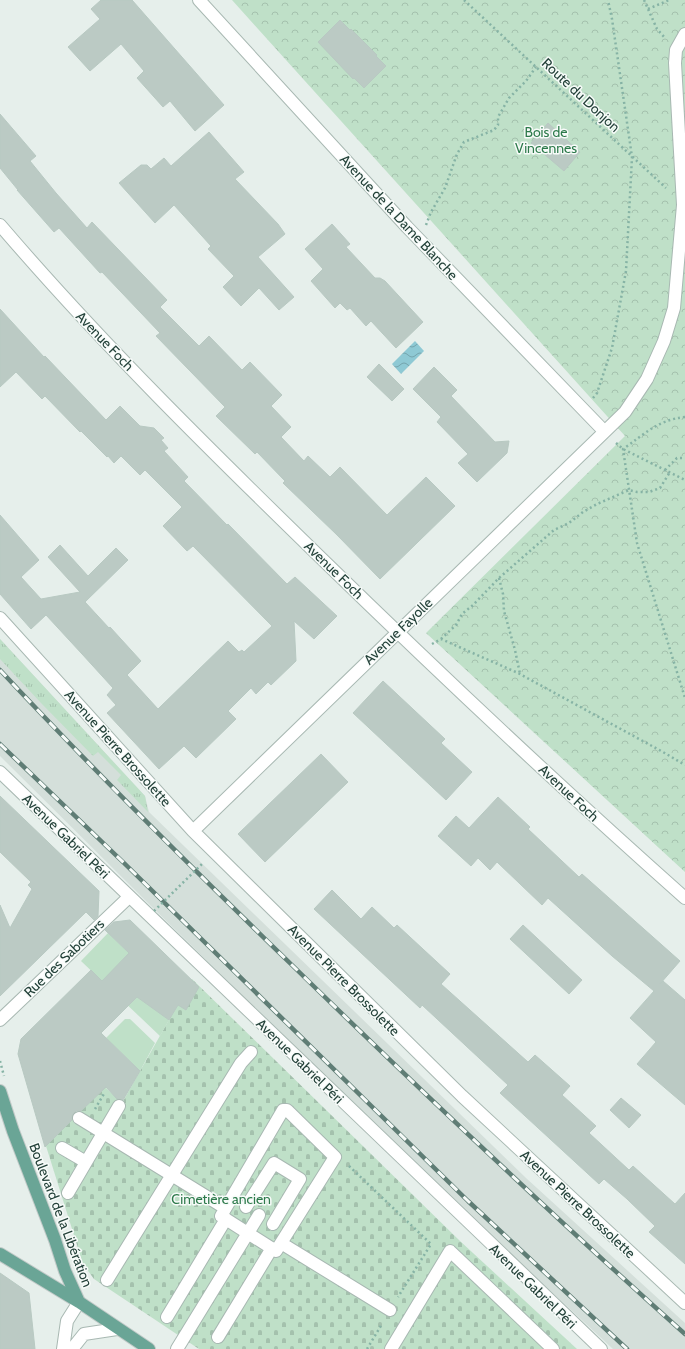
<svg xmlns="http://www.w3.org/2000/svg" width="685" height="1349" viewBox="0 0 685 1349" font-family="Cabin,sans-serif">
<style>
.built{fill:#d4dfda}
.grass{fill:url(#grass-tufts)}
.cemetery{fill:url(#cemetery-stones)}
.park{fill:url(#park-crowns)}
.garden{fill:#bfe0c8}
.water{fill:url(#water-waves)}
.building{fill:#bbcac4;stroke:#b8c9c2}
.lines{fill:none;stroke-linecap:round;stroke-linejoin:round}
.minor-casing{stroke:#a8b8b2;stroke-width:14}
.major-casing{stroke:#c2cac8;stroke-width:14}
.path{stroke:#86b3a5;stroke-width:2.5;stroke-dasharray:2 3;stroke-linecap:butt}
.minor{stroke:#fff;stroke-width:12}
.major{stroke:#6aa596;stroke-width:12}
.rail-casing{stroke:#5f7d75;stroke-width:4.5}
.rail{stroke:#f7fbf9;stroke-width:3;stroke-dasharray:9;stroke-linecap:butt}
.path-bridge{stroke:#86b3a5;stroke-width:2.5;stroke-dasharray:2 3;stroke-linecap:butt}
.labels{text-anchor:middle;stroke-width:3;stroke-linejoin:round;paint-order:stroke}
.street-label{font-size:14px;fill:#24423a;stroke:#f7fbf9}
.park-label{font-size:14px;fill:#2d7a4b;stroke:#f7fbf9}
</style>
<defs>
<pattern id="grass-tufts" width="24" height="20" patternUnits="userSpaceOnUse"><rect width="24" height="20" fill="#bfe0c8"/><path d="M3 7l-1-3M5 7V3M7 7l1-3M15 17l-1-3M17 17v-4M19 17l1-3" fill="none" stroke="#a4c1ad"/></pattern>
<pattern id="cemetery-stones" width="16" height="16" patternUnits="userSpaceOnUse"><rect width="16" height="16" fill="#bfe0c8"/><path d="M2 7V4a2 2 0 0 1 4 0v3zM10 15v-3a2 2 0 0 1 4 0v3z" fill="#a4c1ad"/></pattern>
<pattern id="park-crowns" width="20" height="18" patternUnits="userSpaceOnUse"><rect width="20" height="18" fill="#bfe0c8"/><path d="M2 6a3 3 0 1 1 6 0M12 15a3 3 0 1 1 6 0" fill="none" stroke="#a4c1ad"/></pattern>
<pattern id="water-waves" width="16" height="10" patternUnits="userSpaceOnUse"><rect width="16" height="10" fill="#8ec9d4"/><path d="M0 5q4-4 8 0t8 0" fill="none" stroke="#74a5ad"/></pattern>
</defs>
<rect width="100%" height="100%" fill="#e6efeb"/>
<path class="built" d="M 0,639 L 145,796 L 149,812 L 526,1178 L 685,1323 L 685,1349 L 613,1349 L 443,1191 L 151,906 L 0,756 Z"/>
<path class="grass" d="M 0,639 L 145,796 L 148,812 L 117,780 L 121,775 L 98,752 L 93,756 L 41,703 L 0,659 Z"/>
<path class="cemetery" d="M 192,979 L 460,1241 L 577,1349 L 199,1349 L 94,1279 L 83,1264 L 46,1146 L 105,1087 L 122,1103 Z"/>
<path class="park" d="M 232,0 L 685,0 L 685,872 L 426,633 L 625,436 Z"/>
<path class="garden" d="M 108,933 L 129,953 L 118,965 L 169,1020 L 160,1036 L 81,961 Z
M 125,1019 L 130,1019 L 155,1043 L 140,1071 L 106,1038 Z"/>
<path class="water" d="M 415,341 L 424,351 L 401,374 L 392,364 Z"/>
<path class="building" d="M 101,0 L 132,0 L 224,105 L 195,131 L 170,101 L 163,107 L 137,78 L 144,71 L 121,44 L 90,71 L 68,47 L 100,19 L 91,9 Z
M 340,20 L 350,30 L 351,29 L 377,55 L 376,56 L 386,66 L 364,88 L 354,78 L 353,79 L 318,42 Z
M 0,114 L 36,156 L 30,161 L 56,193 L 87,228 L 92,222 L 167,300 L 160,307 L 199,346 L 209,336 L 242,370 L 250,362 L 282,395 L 271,406 L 291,427 L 281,437 L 304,461 L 308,456 L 330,477 L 340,467 L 387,515 L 426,477 L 455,506 L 380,579 L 337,535 L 283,483 L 285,481 L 257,452 L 255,454 L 216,416 L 225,407 L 156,336 L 160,333 L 102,272 L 100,273 L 59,228 L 54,232 L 17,190 L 18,190 L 0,168 Z
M 548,123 L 580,152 L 564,171 L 531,143 Z
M 209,132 L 244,172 L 235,179 L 278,224 L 285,234 L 258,257 L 294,297 L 279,310 L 259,288 L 241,306 L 223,287 L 234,276 L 208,249 L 211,246 L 174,205 L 155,223 L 119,183 L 141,165 L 147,165 L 151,169 L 164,158 L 171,166 Z
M 332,224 L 350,244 L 346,247 L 375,278 L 380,278 L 385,281 L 423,322 L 396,348 L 371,321 L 366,326 L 350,308 L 347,310 L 340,303 L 335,308 L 311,281 L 323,269 L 305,249 Z
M 0,309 L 44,357 L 45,356 L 106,420 L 120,406 L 140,426 L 154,428 L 164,438 L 161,440 L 168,448 L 164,451 L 188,477 L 184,481 L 227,525 L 228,524 L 287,584 L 295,577 L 337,616 L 314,639 L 294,621 L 296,661 L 271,685 L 268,682 L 256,694 L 251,688 L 228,711 L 236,719 L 196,758 L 184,746 L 159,769 L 107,713 L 116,705 L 107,695 L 113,688 L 82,654 L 46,615 L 31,629 L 0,594 L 0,515 L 39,560 L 21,577 L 41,599 L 80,592 L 48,557 L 60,545 L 88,576 L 116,548 L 128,560 L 85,602 L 109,628 L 110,627 L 141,661 L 127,675 L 158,709 L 228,641 L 239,652 L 242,650 L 244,652 L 272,626 L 193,546 L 187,551 L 163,526 L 182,507 L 145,470 L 140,475 L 121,456 L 114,463 L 108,456 L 107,457 L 81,431 L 80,432 L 45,396 L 42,399 L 16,372 L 0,387 Z
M 379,364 L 404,389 L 392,401 L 367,377 Z
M 434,367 L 457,390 L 451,396 L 495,442 L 509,441 L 507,453 L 477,482 L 458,463 L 468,454 L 437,422 L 441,417 L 413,389 Z
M 383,681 L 445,739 L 441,743 L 472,772 L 446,800 L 353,713 Z
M 321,754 L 348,782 L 265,862 L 238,834 Z
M 0,796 L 99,891 L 98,916 L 94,920 L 86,912 L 0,996 L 0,905 L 10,928 L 32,889 L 28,885 L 31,882 L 0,852 Z
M 498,797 L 530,827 L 528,829 L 579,877 L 582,874 L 680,961 L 660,984 L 663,981 L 685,1000 L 685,1105 L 637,1064 L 656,1042 L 630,1018 L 654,991 L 612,956 L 548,898 L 542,905 L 497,862 L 490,870 L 478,858 L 471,866 L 438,836 L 456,816 L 469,828 Z
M 332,890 L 361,919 L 372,907 L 394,928 L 397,925 L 450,974 L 441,984 L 528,1062 L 535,1055 L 570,1086 L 562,1095 L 596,1126 L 589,1133 L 629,1170 L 633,1166 L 675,1204 L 685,1193 L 685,1264 L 649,1232 L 655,1226 L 627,1199 L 604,1179 L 599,1184 L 500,1093 L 508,1085 L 422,1005 L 420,1008 L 314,909 Z
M 130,920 L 199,987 L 186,1010 L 178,1005 L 169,1020 L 137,997 L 101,1033 L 140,1071 L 123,1100 L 117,1099 L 106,1087 L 81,1111 L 76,1111 L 73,1114 L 72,1120 L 45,1147 L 18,1054 L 21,1039 L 91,970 L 102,981 L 129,953 L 105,930 L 114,922 Z
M 523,925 L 582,980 L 569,994 L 510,939 Z
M 621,1098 L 641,1115 L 629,1128 L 610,1110 Z
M 0,1273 L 29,1293 L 35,1349 L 0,1349 Z"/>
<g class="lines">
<g class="minor-casing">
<path id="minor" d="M 199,0 L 407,227 L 604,431
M 0,225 C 101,343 211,451 322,559 C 440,674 561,788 685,898
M 0,618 L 193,831 L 462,1096 L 685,1303
M 0,772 L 601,1349
M 193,831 L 625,412 L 647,379 L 664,341 L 674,308 L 683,205 L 675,63 L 676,50 L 685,34
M 0,1020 L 129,897
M 283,1110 L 287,1110 L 335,1157 L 276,1251 L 221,1216 Z
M 79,1118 L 225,1208
M 62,1148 L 86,1162
M 68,1193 L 119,1106
M 246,1207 L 274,1163 L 300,1179 L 273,1224
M 281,1243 L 390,1310
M 107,1280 L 241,1063 L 251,1052
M 167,1317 L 226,1219
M 218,1337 L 272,1248
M 63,1349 L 67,1321 L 79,1302
M 72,1349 L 84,1334 L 117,1329
M 177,1349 L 259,1215
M 391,1349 L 450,1251 L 553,1349"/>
</g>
<g class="major-casing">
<path id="major" d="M 0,1091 L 13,1131 L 55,1240 L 65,1271 L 79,1302
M 0,1254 L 79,1302 L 149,1349"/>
</g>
<path class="path" d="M 464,0 L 666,188
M 644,0 L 657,29 L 665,38
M 648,9 L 669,0
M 426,225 L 431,212 L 445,188 L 457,154 L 464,142 L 494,130 L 498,125 L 498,117 L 509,98 L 526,81 L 536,67
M 593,398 L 597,393 L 612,348 L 626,271 L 632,157 L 612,19 L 608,0
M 685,417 C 657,420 645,434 623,449 L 637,543 L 685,698
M 616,443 L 623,449 L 685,480
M 665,470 L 677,458 L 685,458
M 499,578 L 503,594 L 504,611 L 515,650 L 520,674
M 441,639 L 456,625 L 462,614 L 473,605 L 499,578 L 554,530 L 569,523 L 583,512 L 597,504 L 629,490 L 637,492 L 649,492 L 660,488 L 670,472
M 432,644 L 441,639 L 518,673 L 663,752 L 685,765
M 0,1061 L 4,1076
M 95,1109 L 105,1092
M 349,1166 L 431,1244 L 398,1297
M 367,1349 L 382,1324"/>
<use href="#minor" class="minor"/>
<use href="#major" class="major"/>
<g class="rail-casing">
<path id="rail" d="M 0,670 C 95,772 194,870 294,967 C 422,1092 552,1215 685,1334
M 0,744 L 124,863 L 468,1201 L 627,1349"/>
</g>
<use href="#rail" class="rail"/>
<path class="path-bridge" d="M 154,911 L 203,863"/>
</g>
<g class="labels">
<g class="street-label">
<text transform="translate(581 95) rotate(43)" y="5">Route du Donjon</text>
<text transform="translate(399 217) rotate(47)" y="5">Avenue de la Dame Blanche</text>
<text transform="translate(105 341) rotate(46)" y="5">Avenue Foch</text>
<text transform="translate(334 570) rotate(44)" y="5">Avenue Foch</text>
<text transform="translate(398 631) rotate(-44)" y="5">Avenue Fayolle</text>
<text transform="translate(118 748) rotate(48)" y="5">Avenue Pierre Brossolette</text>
<text transform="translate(569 793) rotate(43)" y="5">Avenue Foch</text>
<text transform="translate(66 836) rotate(44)" y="5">Avenue Gabriel Péri</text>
<text transform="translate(64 958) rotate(-44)" y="5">Rue des Sabotiers</text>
<text transform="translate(344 980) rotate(45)" y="5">Avenue Pierre Brossolette</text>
<text transform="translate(300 1061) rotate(44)" y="5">Avenue Gabriel Péri</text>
<text transform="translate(578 1204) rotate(43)" y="5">Avenue Pierre Brossolette</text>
<text transform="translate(61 1215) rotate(69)" y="5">Boulevard de la Libération</text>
<text transform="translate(533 1286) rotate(44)" y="5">Avenue Gabriel Péri</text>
</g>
<g class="park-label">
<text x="546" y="137">Bois de<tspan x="546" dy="16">Vincennes</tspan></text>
<text x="221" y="1204">Cimetière ancien</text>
</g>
</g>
</svg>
